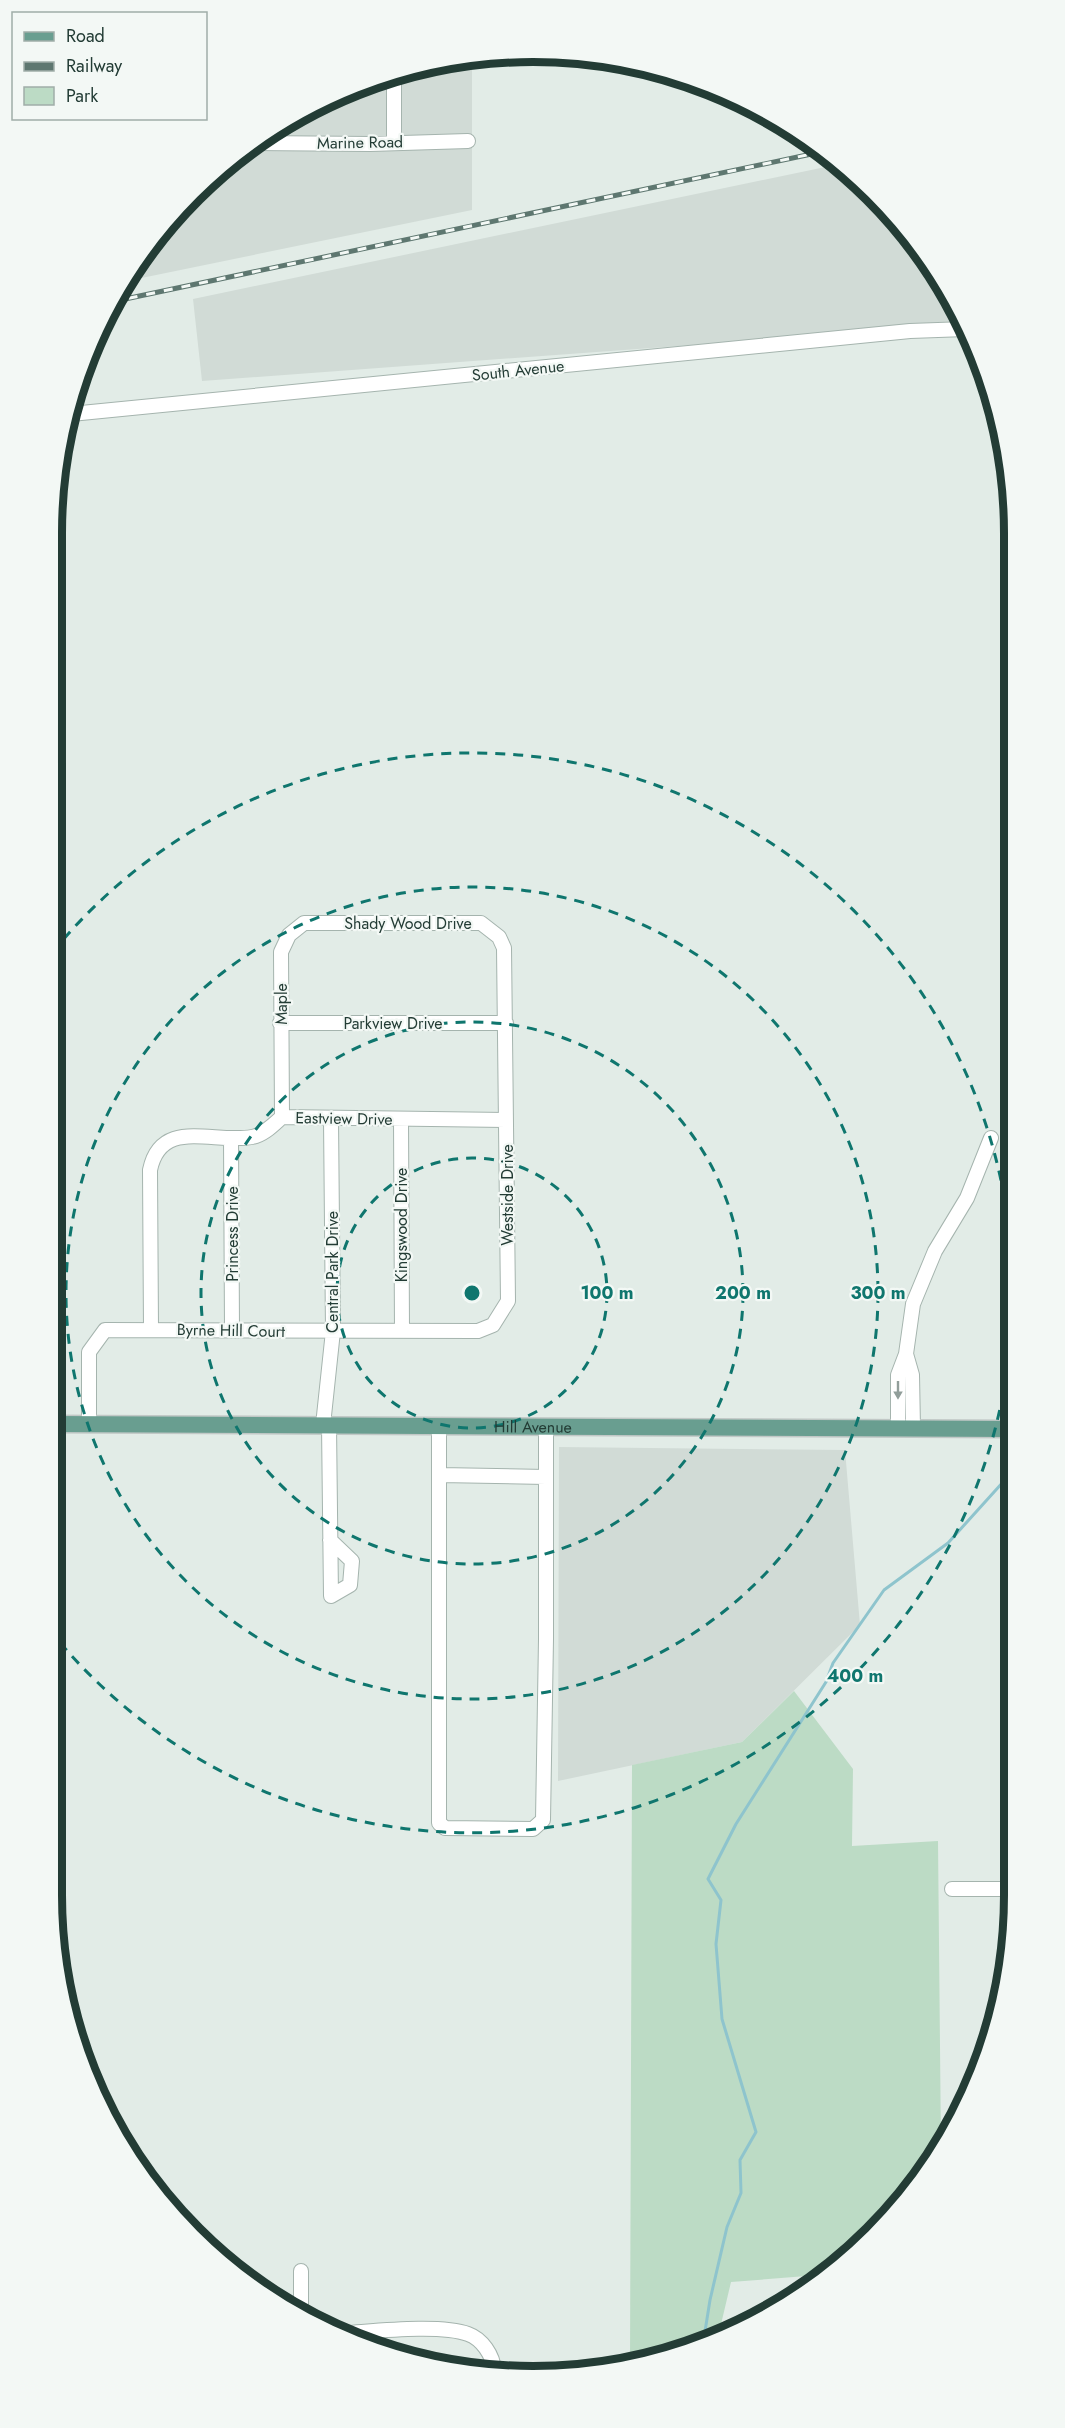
<svg xmlns="http://www.w3.org/2000/svg" width="1065" height="2428" viewBox="0 0 1065 2428" font-family="Jost,sans-serif">
<style>
.built{fill:#d1dbd6}
.green{fill:#bcdbc5}
.lines{fill:none;stroke-linecap:round;stroke-linejoin:round}
.stream{stroke:#8ec4cd;stroke-width:3}
.minor-casing{stroke:#a5b4ae;stroke-width:16}
.major-casing{stroke:#c1c8c6;stroke-width:19}
.minor{stroke:#fff;stroke-width:14}
.major{stroke:#699e90;stroke-width:16}
.rail-casing{stroke:#5e7770;stroke-width:5}
.rail{stroke:#f3f8f5;stroke-width:3;stroke-dasharray:9;stroke-linecap:butt}
.oneway{fill:#919e9a}
.ring{fill:none;stroke:#0f766e;stroke-width:3;stroke-dasharray:10 8}
.labels{text-anchor:middle;stroke-width:4.5;stroke-linejoin:round;paint-order:stroke}
.street-label{font-size:16px;fill:#233c35;stroke:#f3f8f5}
.rim{fill:none;stroke:#233c35;stroke-width:8}
.centre{fill:#0f766e;stroke:#f3f8f5;stroke-width:3}
.ring-label{font-size:18px;text-anchor:middle;font-weight:bold;fill:#0f766e;stroke:#f3f8f5;stroke-width:4.5;stroke-linejoin:round;paint-order:stroke}
</style>
<rect width="100%" height="100%" fill="#e2ece7"/>
<path class="built" d="M 472,57 L 472,210 L 122,282 L 171,215 L 240,150 L 320,101 L 408,67 Z
M 835,165 L 914,239 L 964,325 L 202,381 L 193,299 Z
M 60,1093 L 60,1410 L 51,1410 L 51,1094 Z
M 559,1447 L 845,1450 L 860,1625 L 742,1742 L 558,1781 Z"/>
<path class="green" d="M 794,1691 L 853,1769 L 852,1846 L 938,1841 L 941,2148 L 895,2213 L 819,2275 L 731,2282 L 718,2337 L 687,2352 L 630,2365 L 632,1765 L 742,1742 Z"/>
<g class="lines">
<path class="stream" d="M 703,2344 L 710,2300 L 727,2227 L 741,2193 L 740,2160 L 756,2132 L 722,2019 L 716,1944 L 721,1900 L 708,1879 L 736,1824 L 826,1682 L 833,1663 L 884,1590 L 948,1543 L 1013,1471"/>
<g class="minor-casing">
<path id="minor" d="M 394,142 L 394,73
M 252,143 L 370,144 L 468,141
M 71,414 L 910,331 L 966,329
M 280,1023 L 506,1023
M 401,1119 L 402,1331
M 231,1138 L 232,1329
M 151,1329 L 150,1170 C 161,1117 213,1144 252,1137 C 264,1135 274,1124 282,1117 L 506,1120
M 906,1354 L 912,1375 L 913,1428
M 89,1424 L 89,1352 L 105,1330 L 478,1331 L 493,1325 L 508,1301 L 504,948 L 499,937 L 481,923 L 304,923 L 289,935 L 281,952 L 282,1117
M 323,1425 L 333,1331 L 331,1119
M 329,1425 L 331,1596 L 350,1585 L 352,1561 L 330,1540
M 439,1426 L 439,1823 L 445,1828 L 533,1829 L 543,1820 L 546,1639 L 546,1426
M 898,1428 L 898,1375 L 906,1354 L 913,1304 L 935,1251 L 967,1198 L 991,1138
M 440,1475 L 546,1477
M 952,1889 L 1012,1889
M 1013,1904 L 1014,1864
M 301,2316 L 301,2271
M 347,2333 C 377,2331 441,2324 468,2334 C 482,2339 493,2355 494,2370"/>
</g>
<g class="major-casing">
<g id="major">
<path id="s1" d="M 51,1424 L 1013,1429"/>
</g>
</g>
<use href="#minor" class="minor"/>
<use href="#major" class="major"/>
<g class="rail-casing">
<path id="rail" d="M 111,302 L 821,152"/>
</g>
<use href="#rail" class="rail"/>
</g>
<defs><path id="oneway-solid" d="M-6-.8H1V-3.2L6.5 0L1 3.2V.8H-6Z" transform="scale(1.5)"/></defs>
<use class="oneway" href="#oneway-solid" transform="translate(898 1390) rotate(90)"/>
<g class="ring">
<circle cx="472" cy="1293" r="135"/>
<circle cx="472" cy="1293" r="271"/>
<circle cx="472" cy="1293" r="406"/>
<path d="M1012 1321A541 541 0 0 1 52 1633M52 953A541 541 0 0 1 1012 1260"/>
</g>
<g class="labels">
<g class="street-label">
<text transform="translate(360 142) rotate(-1)" y="6">Marine Road</text>
<text transform="translate(518 370) rotate(-6)" y="6">South Avenue</text>
<text x="408" y="929">Shady Wood Drive</text>
<text transform="translate(281 1004) rotate(-90)" y="6">Maple</text>
<text x="393" y="1029">Parkview Drive</text>
<text transform="translate(344 1118) rotate(1)" y="6">Eastview Drive</text>
<text transform="translate(507 1195) rotate(-90)" y="6">Westside Drive</text>
<text transform="translate(401 1225) rotate(-90)" y="6">Kingswood Drive</text>
<text transform="translate(232 1234) rotate(-90)" y="6">Princess Drive</text>
<text transform="translate(332 1272) rotate(-90)" y="6">Central Park Drive</text>
<text transform="translate(231 1330) rotate(1)" y="6">Byrne Hill Court</text>
<text dy="6" stroke="none"><textPath href="#s1" startOffset="482">Hill Avenue</textPath></text>
</g>
</g>
<path d="M0 0H1065V2428H0ZM533 62H533A471 471 0 0 1 1004 533V1895A471 471 0 0 1 533 2366H533A471 471 0 0 1 62 1895V533A471 471 0 0 1 533 62Z" fill="#f3f8f5" fill-rule="evenodd"/>
<path class="rim" d="M533 62H533A471 471 0 0 1 1004 533V1895A471 471 0 0 1 533 2366H533A471 471 0 0 1 62 1895V533A471 471 0 0 1 533 62Z"/>
<circle cx="472" cy="1293" r="9" class="centre"/>
<g class="ring-label">
<text x="607" y="1299">100 m</text>
<text x="743" y="1299">200 m</text>
<text x="878" y="1299">300 m</text>
<text x="855" y="1682">400 m</text>
</g>
<rect x="12" y="12" width="195" height="108" fill="#f3f8f5" stroke="#a0ada8" stroke-width="1.5"/>
<rect x="24" y="32" width="30" height="9" fill="#699e90" stroke="#a0ada8" stroke-width="1.5"/>
<text x="66" y="42" font-size="18" fill="#233c35">Road</text>
<rect x="24" y="62" width="30" height="9" fill="#5e7770" stroke="#a0ada8" stroke-width="1.5"/>
<text x="66" y="72" font-size="18" fill="#233c35">Railway</text>
<rect x="24" y="87" width="30" height="18" fill="#bcdbc5" stroke="#a0ada8" stroke-width="1.5"/>
<text x="66" y="102" font-size="18" fill="#233c35">Park</text>
</svg>
